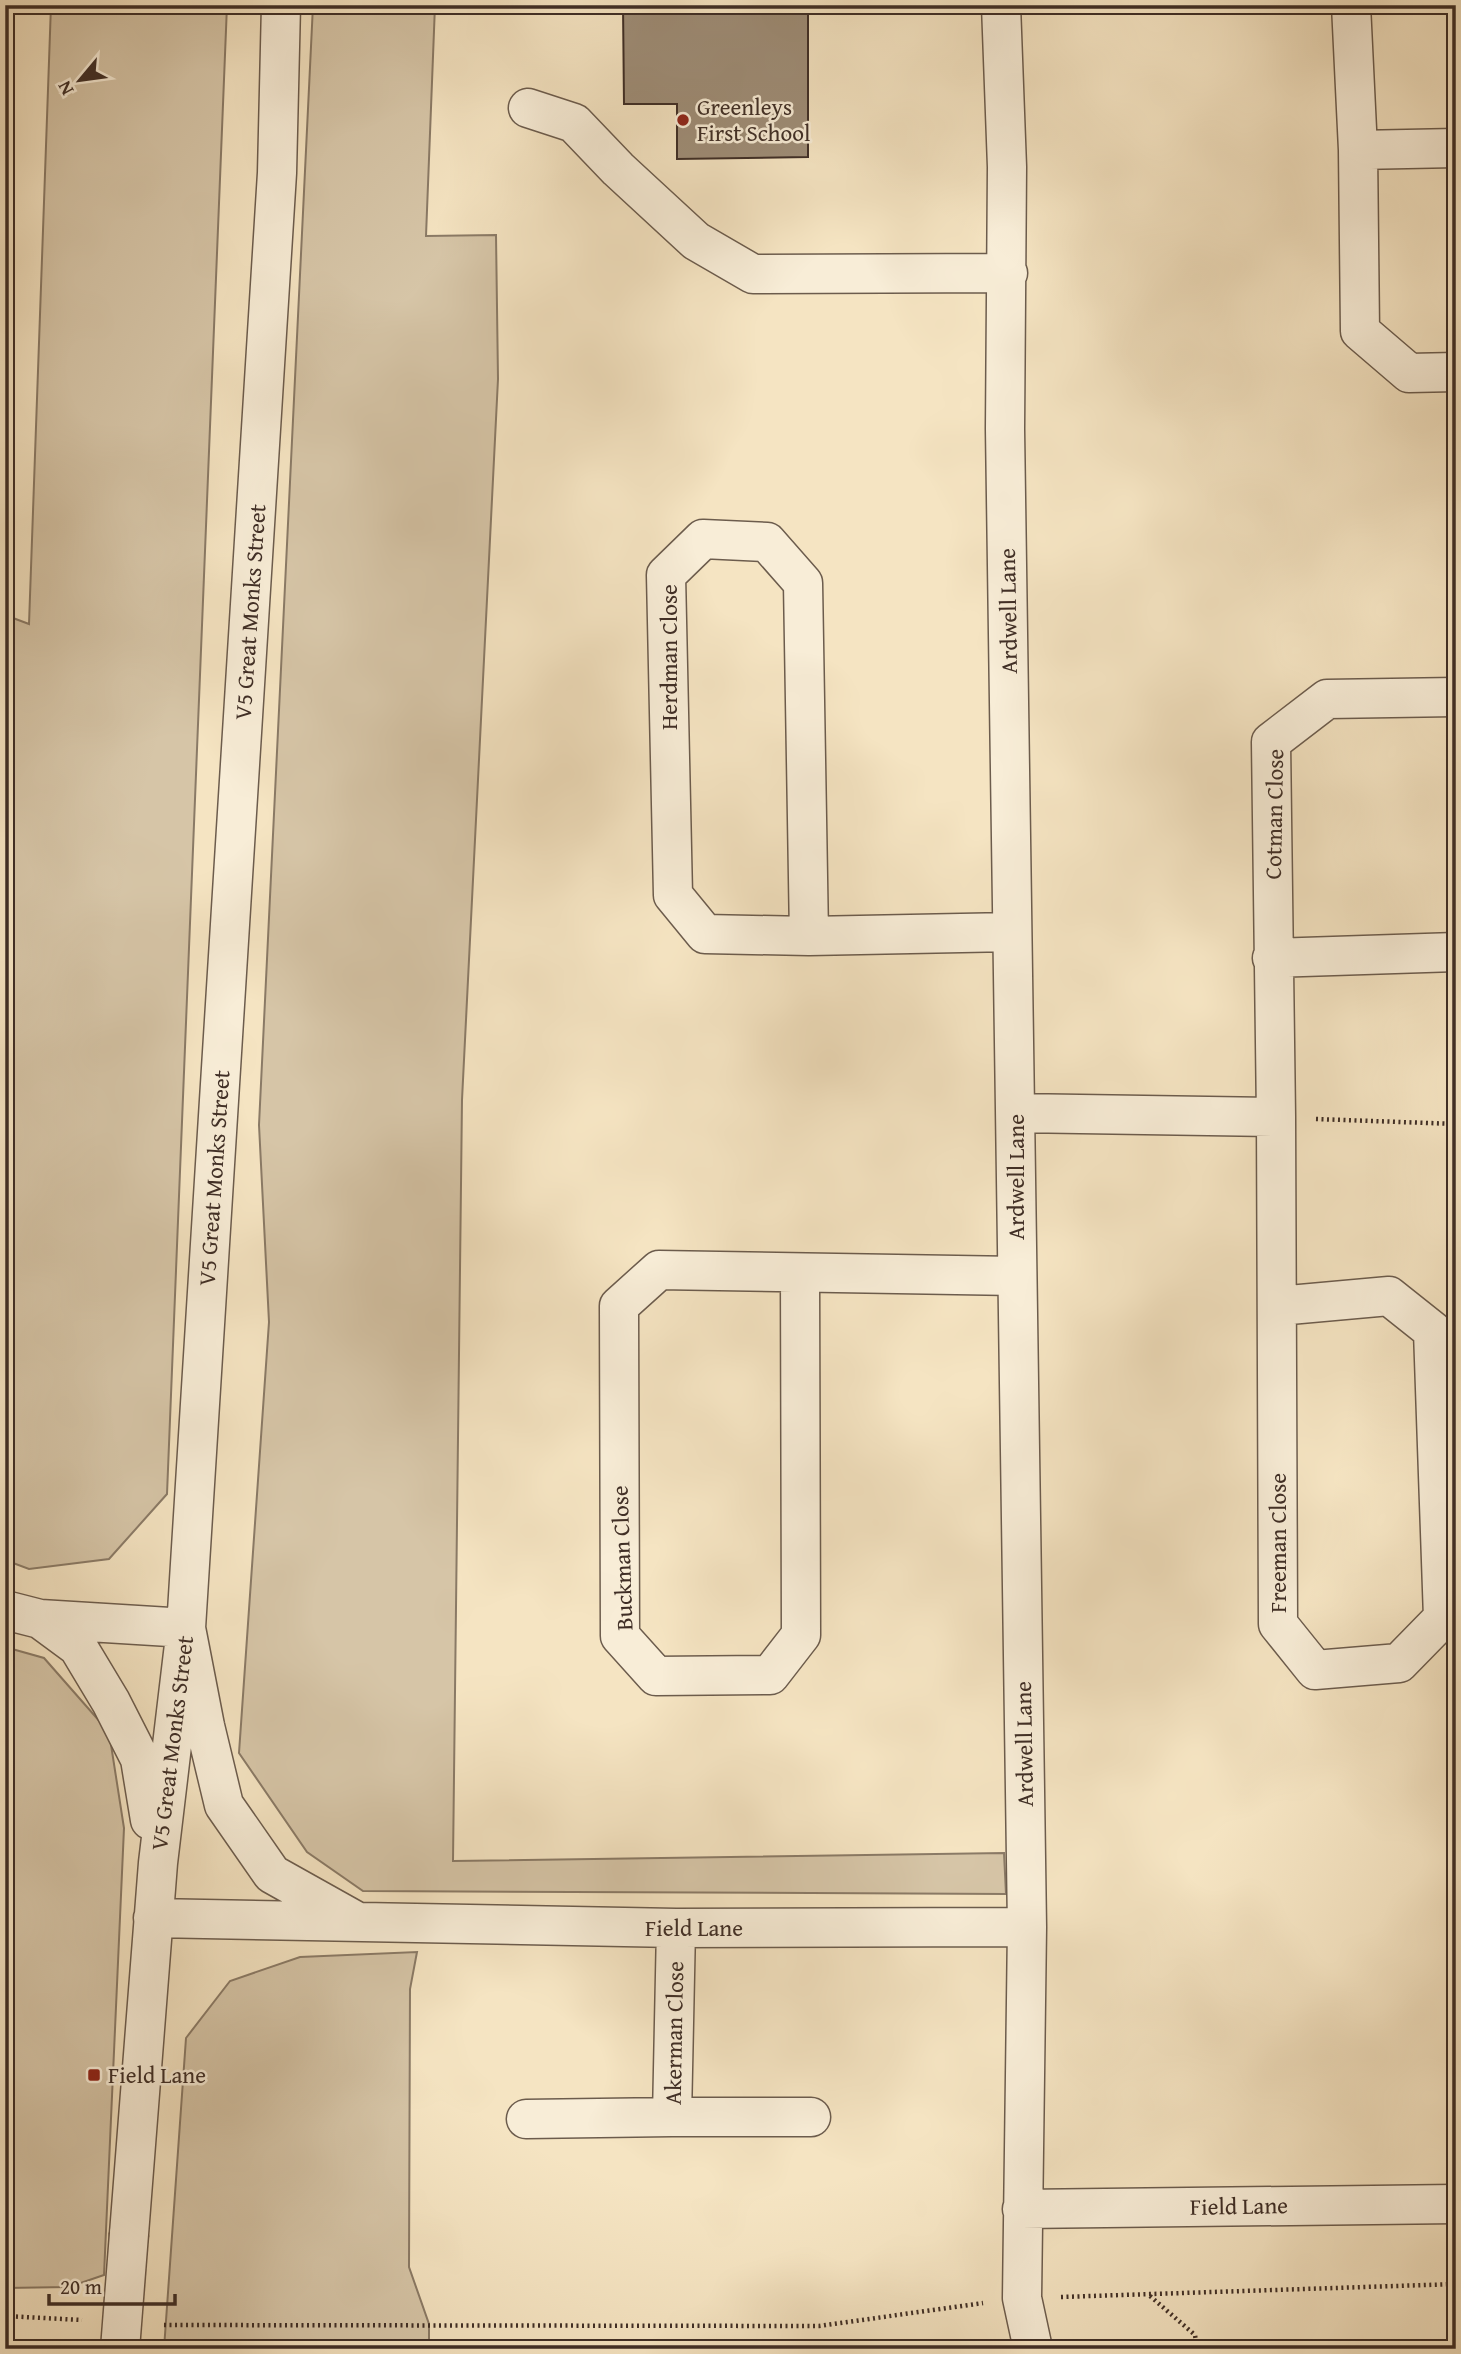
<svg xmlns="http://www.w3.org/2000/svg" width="1461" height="2354" viewBox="0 0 1461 2354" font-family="'Gentium Book Plus',serif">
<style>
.green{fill:#d6c5a7;stroke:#8a7a66;stroke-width:2}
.building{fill:#9e8d77;stroke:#3f2e26;stroke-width:2}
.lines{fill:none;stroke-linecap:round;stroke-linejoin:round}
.minor-casing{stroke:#6c5c4d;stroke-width:41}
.path{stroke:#3f2e26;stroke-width:4.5;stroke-dasharray:2 3.5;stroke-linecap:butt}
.minor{stroke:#f8edd7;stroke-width:38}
.minor-bridge-casing{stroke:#6c5c4d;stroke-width:41;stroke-linecap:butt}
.minor-bridge{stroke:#f8edd7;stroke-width:38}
.poi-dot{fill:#8f2418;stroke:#f8edd7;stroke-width:2.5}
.labels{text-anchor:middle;stroke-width:5;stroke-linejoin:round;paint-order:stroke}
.poi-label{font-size:23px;fill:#3f2e26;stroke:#f8edd7;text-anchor:start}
.street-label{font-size:23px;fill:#3f2e26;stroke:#f8edd7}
</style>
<rect width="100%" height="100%" fill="#f5e4c2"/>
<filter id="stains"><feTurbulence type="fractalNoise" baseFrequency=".00286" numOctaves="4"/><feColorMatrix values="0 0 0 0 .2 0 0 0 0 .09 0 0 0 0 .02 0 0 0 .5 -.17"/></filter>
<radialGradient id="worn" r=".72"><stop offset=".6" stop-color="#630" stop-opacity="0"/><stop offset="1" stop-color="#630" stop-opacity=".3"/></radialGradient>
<path class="green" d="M 51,5 L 227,5 L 167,1494 L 109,1559 L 29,1569 L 5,1560 L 5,615 L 29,624 Z
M 313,5 L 435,5 L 426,236 L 496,235 L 498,379 L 462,1100 L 453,1861 L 1004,1853 L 1006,1894 L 363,1891 L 307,1852 L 239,1753 L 269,1322 L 259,1125 Z
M 5,1647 L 44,1658 L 109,1732 L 124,1828 L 104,2275 L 69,2287 L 5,2288 Z
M 417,1952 L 410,1989 L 409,2267 L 429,2324 L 429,2349 L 164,2349 L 186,2038 L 230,1981 L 300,1957 Z
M 5,2340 L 62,2345 L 62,2349 L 5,2349 Z"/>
<path class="building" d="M 623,5 L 808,5 L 808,157 L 677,159 L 677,104 L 624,104 Z"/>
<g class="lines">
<g class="minor-casing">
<path id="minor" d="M 1001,5 L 1007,167 L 1005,429 L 1027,1927 L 1022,2298 L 1033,2349
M 1351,5 L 1358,150 L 1360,331 L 1409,373 L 1456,372
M 528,108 L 574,123 L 618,169 L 696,241 L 753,274 L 1008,273
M 1358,150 L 1456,148
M 809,936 L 803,583 L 767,542 L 703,539 L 666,575 L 673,895 L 705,934 L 809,936 L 1012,932
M 1272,958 L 1456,952
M 1016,1113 L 1276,1117 L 1278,1624 L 1315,1670 L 1399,1663 L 1443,1618 L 1433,1331 L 1389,1296 L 1278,1306
M 1276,1117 L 1271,742 L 1327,699 L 1456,697
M 800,1274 L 801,1635 L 770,1675 L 656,1676 L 620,1636 L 619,1306 L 659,1270 L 1016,1276
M 5,1610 L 40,1619 L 186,1628 L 205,1726 L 224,1805 L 272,1874 L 356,1921
M 40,1619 L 78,1647 L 111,1702 L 140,1759 L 150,1820
M 153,1918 L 676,1928 L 1027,1927
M 672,2117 L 811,2117
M 526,2119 L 672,2117 L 676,1928
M 1022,2209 L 1456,2204
M 129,2234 L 158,1863 L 186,1628 L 277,173 L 281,5"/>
</g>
<path class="path" d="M 1316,1119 L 1456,1124
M 1150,2296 L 1195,2335 L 1197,2349
M 1061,2297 L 1456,2284
M 5,2316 L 82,2320
M 164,2325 L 819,2326 L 983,2303"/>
<use href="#minor" class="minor"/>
<g class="minor-bridge-casing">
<path id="minor-bridge" d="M 120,2349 L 129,2234"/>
</g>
<use href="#minor-bridge" class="minor-bridge"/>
</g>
<g class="poi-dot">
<circle cx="683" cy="120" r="7"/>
<rect x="87" y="2068" width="14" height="14" rx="3.5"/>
</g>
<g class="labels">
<g class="poi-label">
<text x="697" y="115">Greenleys<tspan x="697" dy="26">First School</tspan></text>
<text x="108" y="2083">Field Lane</text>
</g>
<g class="street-label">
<text transform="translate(1008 611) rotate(-91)" y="8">Ardwell Lane</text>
<text transform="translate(250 612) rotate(-86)" y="8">V5 Great Monks Street</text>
<text transform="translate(669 657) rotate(-90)" y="8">Herdman Close</text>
<text transform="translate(1274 814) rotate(-89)" y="8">Cotman Close</text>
<text transform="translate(1016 1177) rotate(-90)" y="8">Ardwell Lane</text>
<text transform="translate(214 1178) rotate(-86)" y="8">V5 Great Monks Street</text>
<text transform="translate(1278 1543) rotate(-90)" y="8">Freeman Close</text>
<text transform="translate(622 1558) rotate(-92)" y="8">Buckman Close</text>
<text transform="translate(172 1743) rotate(-83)" y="8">V5 Great Monks Street</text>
<text transform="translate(1024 1744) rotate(-91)" y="8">Ardwell Lane</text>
<text x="694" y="1936">Field Lane</text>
<text transform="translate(674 2033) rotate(-89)" y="8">Akerman Close</text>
<text transform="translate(1239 2206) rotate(-1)" y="8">Field Lane</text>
</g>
</g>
<rect width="1461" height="2354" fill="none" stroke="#f5e4c2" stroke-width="28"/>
<rect x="7" y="7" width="1447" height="2340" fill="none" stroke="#3f2e26" stroke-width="3.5"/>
<rect x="14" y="14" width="1433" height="2326" fill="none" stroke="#3f2e26" stroke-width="2"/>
<g transform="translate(80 80) rotate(241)" stroke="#f8edd7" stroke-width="5" paint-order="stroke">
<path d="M0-5L12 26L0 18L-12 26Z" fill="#3f2e26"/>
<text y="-10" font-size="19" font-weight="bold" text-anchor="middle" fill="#3f2e26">N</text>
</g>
<path d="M49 2294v10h126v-10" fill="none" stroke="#3f2e26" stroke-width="3.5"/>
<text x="60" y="2294" font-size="21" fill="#3f2e26" stroke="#f8edd7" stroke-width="5" paint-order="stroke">20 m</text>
<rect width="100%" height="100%" filter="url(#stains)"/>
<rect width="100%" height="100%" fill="url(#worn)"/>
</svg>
